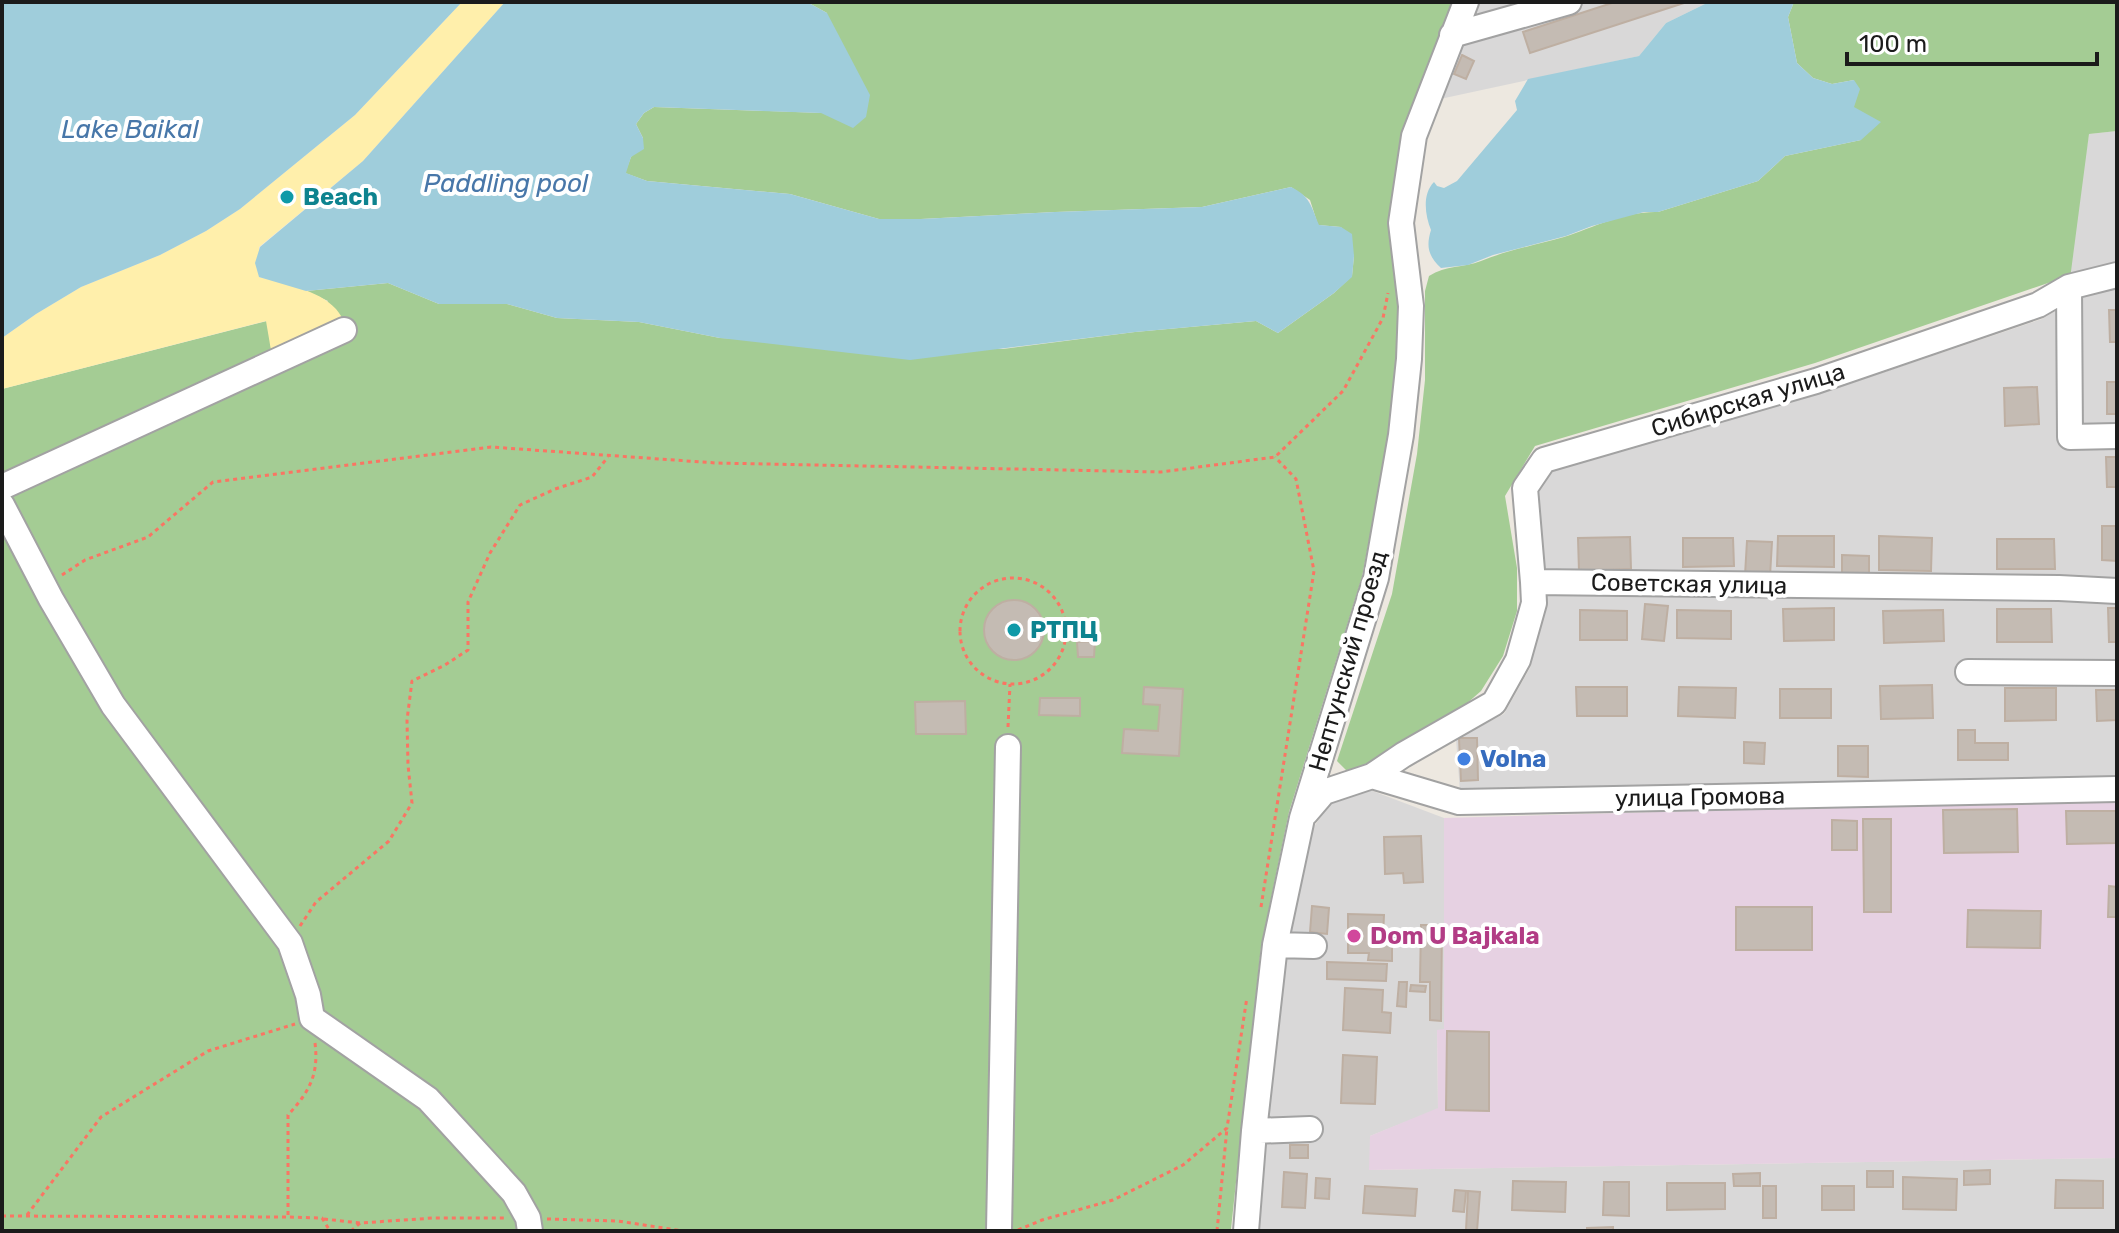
<svg xmlns="http://www.w3.org/2000/svg" width="2119" height="1233" viewBox="0 0 2119 1233" font-family="Rubik,sans-serif">
<style>
.residential{fill:#d9d8d8}
.industrial{fill:#e6d1e2}
.forest{fill:#a4cc94}
.sand{fill:#ffefab}
.water{fill:#9fcddb}
.building{fill:#c4bbb3;stroke:#beafa2;stroke-width:2}
.lines{fill:none;stroke-linecap:round;stroke-linejoin:round}
.minor-casing{stroke:#a2a2a2;stroke-width:28}
.path{stroke:#fa7563;stroke-width:3;stroke-dasharray:4 4;stroke-linecap:butt}
.minor{stroke:#fff;stroke-width:24}
.culture-dot{fill:#0f9aa8;stroke:#fff;stroke-width:3}
.shop-dot{fill:#3f7fe0;stroke:#fff;stroke-width:3}
.hotel-dot{fill:#d1479c;stroke:#fff;stroke-width:3}
.labels{text-anchor:middle;stroke-width:8;stroke-linejoin:round;paint-order:stroke}
.culture-label{font-size:24px;font-weight:bold;fill:#0d838f;stroke:#fff;text-anchor:start}
.street-label{font-size:24px;fill:#1b1b1b;stroke:#fff}
.shop-label{font-size:24px;font-weight:bold;fill:#366cbe;stroke:#fff;text-anchor:start}
.hotel-label{font-size:24px;font-weight:bold;fill:#b23c85;stroke:#fff;text-anchor:start}
.water-label{font-size:26px;font-style:italic;fill:#4877a9;stroke:#fff}
</style>
<rect width="100%" height="100%" fill="#ede8e0"/>
<path class="residential" d="M 1479,2 L 1709,2 L 1666,23 L 1639,56 L 1440,99 Z
M 2117,131 L 2117,780 L 1460,792 L 1456,739 L 1504,714 L 1530,668 L 1545,603 L 1535,492 L 1552,469 L 1816,395 L 2042,319 L 2060,308 L 2089,134 Z
M 1370,790 L 1444,818 L 1444,1030 L 1437,1030 L 1438,1109 L 1370,1136 L 1370,1170 L 2117,1158 L 2117,1231 L 1259,1231 L 1265,1140 L 1283,974 L 1311,831 L 1331,802 Z"/>
<path class="industrial" d="M 2117,799 L 2117,1158 L 1369,1170 L 1370,1136 L 1438,1108 L 1437,1030 L 1444,1029 L 1444,818 Z"/>
<path class="forest" d="M 807,2 L 1455,2 L 1405,129 L 1397,356 L 1390,430 L 1362,577 L 1289,812 L 1261,947 L 1231,1229 L 1230,1231 L 2,1231 L 2,389 L 267,321 L 274,367 L 328,301 L 306,291 L 388,283 L 439,304 L 507,304 L 557,318 L 639,322 L 720,338 L 1003,349 L 1135,332 L 1256,321 L 1278,333 L 1334,293 L 1352,276 L 1354,256 L 1341,227 L 1318,225 L 1310,200 L 1291,187 L 1202,207 L 1055,212 L 921,219 L 879,219 L 790,194 L 647,181 L 625,173 L 631,157 L 643,138 L 636,124 L 644,113 L 654,107 L 822,113 L 827,13 Z
M 1794,2 L 2117,2 L 2117,131 L 2089,134 L 2070,279 L 2051,282 L 1815,363 L 1535,446 L 1505,496 L 1517,568 L 1517,611 L 1503,656 L 1481,691 L 1465,705 L 1405,739 L 1370,764 L 1348,772 L 1337,761 L 1392,594 L 1417,454 L 1425,380 L 1425,291 L 1429,276 C 1446,265 1463,268 1481,261 C 1508,250 1536,245 1564,237 C 1594,227 1626,211 1658,212 L 1758,181 L 1785,156 L 1861,140 L 1853,107 L 1854,80 L 1832,84 L 1813,78 L 1797,63 L 1788,17 Z"/>
<path class="sand" d="M 462,2 L 505,2 L 363,161 L 259,247 L 259,277 C 283,284 318,289 336,309 C 343,317 347,328 352,337 L 274,368 L 266,321 L 2,389 L 2,338 L 36,314 L 81,287 L 160,255 L 206,231 L 240,209 L 355,115 Z"/>
<path class="water" d="M 2,2 L 462,2 L 355,115 L 240,209 L 206,231 L 160,255 L 81,287 L 36,314 L 2,338 Z
M 505,2 L 807,2 L 827,13 L 870,95 L 866,117 L 853,128 L 821,113 L 654,107 L 644,113 L 636,124 L 643,138 L 644,149 L 631,157 L 626,173 L 647,181 L 790,194 L 879,219 L 921,219 L 1055,212 L 1202,207 L 1291,187 C 1310,196 1311,206 1319,225 L 1341,227 L 1352,234 L 1354,256 L 1352,277 L 1334,293 L 1278,333 L 1256,321 L 1135,332 L 910,360 L 720,338 L 639,322 L 557,318 L 507,304 L 439,304 L 388,283 L 306,291 L 259,277 L 255,263 L 260,247 L 363,161 Z
M 1709,2 L 1794,2 L 1788,17 L 1797,63 L 1813,78 L 1832,84 L 1854,80 L 1860,89 L 1854,107 L 1881,122 L 1861,140 L 1785,156 L 1758,181 L 1658,212 L 1644,212 L 1592,226 L 1566,236 L 1493,255 L 1468,265 L 1441,268 C 1428,256 1426,246 1431,230 C 1425,215 1422,194 1434,182 L 1437,186 L 1444,188 L 1457,181 L 1517,110 L 1515,101 L 1528,79 L 1639,56 L 1666,23 Z"/>
<path class="building" d="M 1615,2 L 1687,2 L 1530,53 L 1523,32 Z
M 1462,55 L 1474,61 L 1466,79 L 1454,74 Z
M 2109,310 L 2117,310 L 2117,342 L 2110,342 Z
M 2107,382 L 2117,382 L 2117,414 L 2107,414 Z
M 2037,387 L 2039,424 L 2005,426 L 2004,388 Z
M 2106,457 L 2117,457 L 2117,487 L 2107,487 Z
M 2102,526 L 2117,526 L 2117,561 L 2102,560 Z
M 1778,536 L 1834,536 L 1834,567 L 1777,566 Z
M 1879,536 L 1932,538 L 1931,571 L 1879,570 Z
M 1630,537 L 1631,569 L 1579,571 L 1578,538 Z
M 1683,538 L 1733,538 L 1734,566 L 1683,567 Z
M 1997,539 L 2054,539 L 2055,569 L 1997,569 Z
M 1747,541 L 1772,542 L 1770,576 L 1745,575 Z
M 1842,555 L 1869,556 L 1869,576 L 1842,575 Z
M984 630a30 30 0 1 1 60 0a30 30 0 1 1-60 0Z
M 1645,604 L 1668,606 L 1664,641 L 1642,639 Z
M 1834,608 L 1834,640 L 1784,641 L 1783,609 Z
M 2108,608 L 2117,608 L 2117,642 L 2109,642 Z
M 1997,609 L 2051,609 L 2052,642 L 1997,642 Z
M 1580,610 L 1627,611 L 1627,640 L 1580,640 Z
M 1677,610 L 1731,611 L 1731,639 L 1677,638 Z
M 1943,610 L 1944,641 L 1884,643 L 1883,611 Z
M 1095,641 L 1094,657 L 1078,657 L 1077,642 Z
M 1932,685 L 1933,718 L 1881,719 L 1880,686 Z
M 1144,687 L 1183,689 L 1179,756 L 1122,753 L 1124,729 L 1158,731 L 1160,705 L 1143,704 Z
M 1576,687 L 1627,687 L 1627,716 L 1577,716 Z
M 1679,687 L 1736,688 L 1735,718 L 1678,716 Z
M 2005,688 L 2056,688 L 2056,720 L 2005,721 Z
M 1780,689 L 1831,689 L 1831,718 L 1780,718 Z
M 2096,690 L 2117,690 L 2117,720 L 2097,721 Z
M 1040,698 L 1080,698 L 1080,716 L 1039,715 Z
M 965,701 L 966,734 L 916,734 L 915,702 Z
M 1958,730 L 1975,730 L 1975,743 L 2008,743 L 2008,760 L 1958,760 Z
M 1459,738 L 1477,738 L 1478,780 L 1461,781 Z
M 1744,742 L 1765,743 L 1764,764 L 1744,763 Z
M 1838,746 L 1868,746 L 1868,777 L 1838,776 Z
M 2017,809 L 2018,852 L 1944,853 L 1943,810 Z
M 2066,811 L 2117,811 L 2117,843 L 2067,844 Z
M 1863,819 L 1891,819 L 1891,912 L 1864,912 Z
M 1832,820 L 1857,821 L 1857,850 L 1832,850 Z
M 1421,836 L 1423,882 L 1404,883 L 1403,873 L 1385,874 L 1384,837 Z
M 2109,886 L 2117,887 L 2117,917 L 2108,917 Z
M 1312,906 L 1329,908 L 1327,934 L 1310,932 Z
M 1736,907 L 1812,907 L 1812,950 L 1736,950 Z
M 1968,910 L 2041,911 L 2040,948 L 1967,947 Z
M 1348,914 L 1384,915 L 1383,936 L 1392,936 L 1392,961 L 1368,960 L 1369,953 L 1348,953 Z
M 1421,925 L 1442,925 L 1441,1021 L 1430,1020 L 1430,982 L 1420,982 Z
M 1327,962 L 1387,964 L 1386,981 L 1327,979 Z
M 1399,982 L 1407,982 L 1406,1007 L 1397,1006 Z
M 1411,985 L 1426,986 L 1425,992 L 1410,991 Z
M 1345,988 L 1383,990 L 1382,1012 L 1391,1013 L 1390,1033 L 1343,1030 Z
M 1447,1031 L 1489,1032 L 1489,1111 L 1446,1110 Z
M 1343,1055 L 1377,1057 L 1375,1104 L 1341,1103 Z
M 1290,1145 L 1308,1145 L 1308,1158 L 1290,1158 Z
M 1990,1170 L 1990,1184 L 1964,1185 L 1964,1171 Z
M 1867,1171 L 1893,1171 L 1893,1187 L 1867,1187 Z
M 1284,1172 L 1307,1174 L 1305,1208 L 1282,1207 Z
M 1760,1173 L 1760,1186 L 1734,1186 L 1733,1174 Z
M 1903,1177 L 1957,1179 L 1956,1210 L 1903,1209 Z
M 1316,1178 L 1330,1179 L 1329,1199 L 1315,1198 Z
M 2056,1180 L 2103,1181 L 2103,1208 L 2055,1208 Z
M 1513,1181 L 1566,1182 L 1565,1212 L 1512,1210 Z
M 1604,1182 L 1629,1182 L 1629,1216 L 1603,1215 Z
M 1667,1183 L 1725,1183 L 1725,1209 L 1667,1210 Z
M 1365,1186 L 1417,1189 L 1415,1216 L 1363,1213 Z
M 1763,1186 L 1776,1186 L 1776,1218 L 1763,1218 Z
M 1822,1186 L 1854,1186 L 1854,1210 L 1822,1210 Z
M 1455,1190 L 1466,1191 L 1464,1212 L 1453,1211 Z
M 1468,1191 L 1480,1192 L 1477,1231 L 1466,1230 Z
M 1613,1227 L 1613,1231 L 1587,1231 L 1587,1228 Z"/>
<g class="lines">
<g class="minor-casing">
<path id="minor" d="M 1452,35 L 1569,2
M 2069,287 L 2070,437 L 2117,436
M 2,487 L 344,330
M 2,505 L 51,599 L 113,705 L 290,943 L 308,995 L 312,1018 L 428,1099 L 514,1193 L 528,1218 L 530,1231
M 1533,582 L 1525,488 L 1544,460 L 1816,381 L 2038,305 L 2069,287 L 2117,275
M 1968,672 L 2117,673
M 1372,776 L 1403,755 L 1494,703 L 1518,660 L 1534,603 L 1533,582 L 2059,588 L 2117,591
M 1306,813 L 1324,792 L 1372,776 L 1459,802 L 2117,789
M 1275,945 L 1314,946
M 1254,1131 L 1310,1129
M 999,1231 L 1008,747
M 1246,1231 L 1254,1131 L 1275,945 L 1302,818 L 1376,578 L 1401,435 L 1409,359 L 1411,306 L 1401,223 L 1414,136 L 1466,2"/>
</g>
<path class="path" d="M 62,575 L 85,560 L 148,537 L 213,482 L 491,447 L 716,463 L 1161,472 L 1275,457 L 1343,391 L 1383,318 L 1388,293
M960 631a53 53 0 1 1 106 0a53 53 0 1 1-106 0Z
M 1008,727 L 1010,684
M 1261,907 L 1314,571 L 1296,479 L 1275,457
M 300,926 L 316,902 L 389,841 L 412,803 L 408,765 L 407,720 L 412,681 L 445,665 L 468,650 L 468,602 L 490,553 L 520,505 L 555,489 L 592,477 L 608,457
M 315,1043 C 319,1075 309,1092 288,1115 L 288,1217 L 322,1218 L 330,1231
M 27,1215 L 101,1117 L 208,1051 L 295,1024
M 2,1216 L 286,1217
M 324,1219 L 360,1223
M 547,1219 L 618,1221 L 683,1231
M 1018,1230 L 1042,1220 L 1113,1200 L 1183,1165 L 1227,1128 L 1247,997
M 351,1231 L 360,1223 L 433,1218 L 504,1218
M 1217,1231 L 1227,1128"/>
<use href="#minor" class="minor"/>
</g>
<g class="culture-dot">
<circle cx="287" cy="197" r="8"/>
<circle cx="1014" cy="630" r="8"/>
</g>
<circle class="shop-dot" cx="1464" cy="759" r="8"/>
<circle class="hotel-dot" cx="1354" cy="936" r="8"/>
<g class="labels">
<g class="culture-label">
<text x="303" y="205">Beach</text>
<text x="1030" y="638">РТПЦ</text>
</g>
<g class="street-label">
<text transform="translate(1748 400) rotate(-17)" y="8">Сибирская улица</text>
<text transform="translate(1689 584) rotate(1)" y="8">Советская улица</text>
<text transform="translate(1348 661) rotate(-74)" y="8">Нептунский проезд</text>
<text transform="translate(1700 797) rotate(-1)" y="8">улица Громова</text>
</g>
<g class="shop-label">
<text x="1480" y="767">Volna</text>
</g>
<g class="hotel-label">
<text x="1370" y="944">Dom U Bajkala</text>
</g>
<g class="water-label">
<text x="130" y="138">Lake Baikal</text>
<text x="506" y="192">Paddling pool</text>
</g>
</g>
<rect width="2119" height="1233" fill="none" stroke="#1b1b1b" stroke-width="8"/>
<path d="M1847 52v12h250v-12" fill="none" stroke="#1b1b1b" stroke-width="4"/>
<text x="1859" y="52" font-size="24" fill="#1b1b1b" stroke="#ffffff" stroke-width="6" paint-order="stroke">100 m</text>
</svg>
